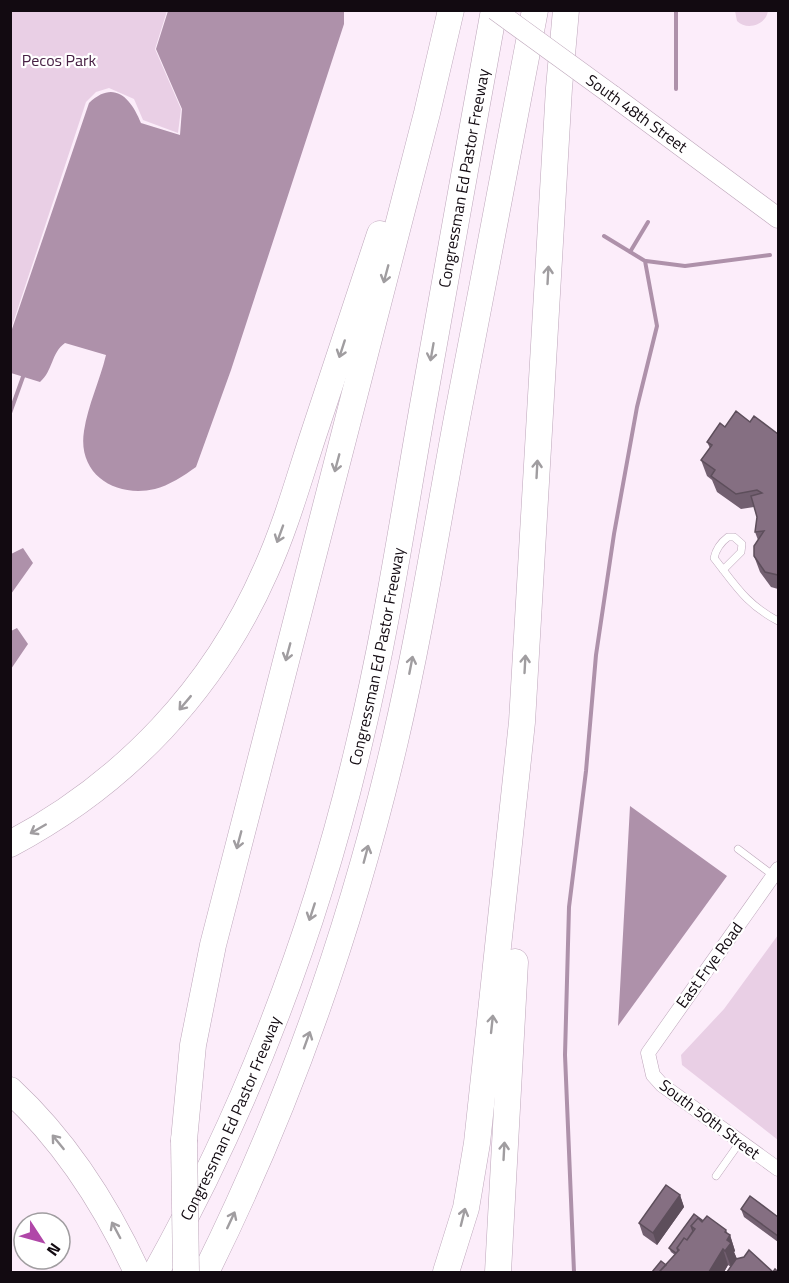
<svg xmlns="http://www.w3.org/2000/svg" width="789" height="1283" viewBox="0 0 789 1283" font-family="'Titillium Web',sans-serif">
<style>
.green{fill:#e9cfe5}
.water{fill:#ae91aa}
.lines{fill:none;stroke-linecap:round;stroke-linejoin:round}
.stream{stroke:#ae91aa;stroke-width:4}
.lane-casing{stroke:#bda6ba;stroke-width:8}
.street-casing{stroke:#bda6ba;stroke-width:15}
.secondary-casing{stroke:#bda6ba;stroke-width:21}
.highway-casing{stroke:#bda6ba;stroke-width:27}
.lane{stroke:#fff;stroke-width:7}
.street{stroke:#fff;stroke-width:14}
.secondary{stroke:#fff;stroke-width:20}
.highway{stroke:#fff;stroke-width:26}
.secondary-bridge-casing{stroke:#bda6ba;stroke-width:21;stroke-linecap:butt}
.highway-bridge-casing{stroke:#bda6ba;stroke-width:27;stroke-linecap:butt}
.secondary-bridge{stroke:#fff;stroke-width:20}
.highway-bridge{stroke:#fff;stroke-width:26}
.wall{fill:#725f70}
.shaded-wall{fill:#5d4e5b}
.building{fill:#856f82;stroke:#5d4e5b;stroke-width:1.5}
.oneway{stroke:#a09da0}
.labels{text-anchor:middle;stroke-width:4.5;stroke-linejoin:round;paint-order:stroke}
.park-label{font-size:16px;fill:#472044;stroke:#fff}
.street-label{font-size:16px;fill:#120a11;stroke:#fff}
</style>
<rect width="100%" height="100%" fill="#fcedfa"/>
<path class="green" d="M 11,10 L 167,11 L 155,49 L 181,109 L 178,133 L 143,120 L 134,99 L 109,88 L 96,92 L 86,102 L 11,329 Z
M 735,11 L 768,11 C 766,25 747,31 737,21 Z
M 778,935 L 778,1140 L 682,1065 L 681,1055 L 724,1009 Z"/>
<path class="water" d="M 168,11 L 344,11 L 344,24 L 231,370 L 196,467 C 185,475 168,486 155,489 C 116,498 77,475 84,431 C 88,405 100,380 106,355 L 65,343 C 51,353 53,371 40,382 L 11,373 L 11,332 L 89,103 C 114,79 131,98 141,123 L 180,135 L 182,109 L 156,49 Z
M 23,548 L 33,563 L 11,594 L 11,554 Z
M 17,628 L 28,644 L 11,669 L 11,631 Z
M 630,806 L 727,876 L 618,1026 Z"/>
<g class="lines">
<path class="stream" d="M 676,89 L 676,10
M 630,252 L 648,222
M 646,261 L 685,266 L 770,255
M 10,413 L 24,374
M 574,1272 L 565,1055 L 569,907 L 586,771 L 596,655 L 614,534 L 637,407 L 657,326 L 645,261 L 604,236"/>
<g class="lane-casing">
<path id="lane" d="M 723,570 L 741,552 L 742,544 L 734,537 L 728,537 C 720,543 716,549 714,558 C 736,586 746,604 778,621
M 738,849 L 774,876
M 716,1176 L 740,1142"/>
</g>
<g class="street-casing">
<path id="street" d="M 778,869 L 648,1053 L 653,1075 L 662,1085 L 778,1169"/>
</g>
<g class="secondary-casing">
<path id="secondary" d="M 612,95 L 778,218"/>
</g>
<g class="highway-casing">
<g id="highway">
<path d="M 10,844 C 125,783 214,689 266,570 C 286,526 299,478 314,433 C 336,366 358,300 380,234"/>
<path d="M 10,1090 C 65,1141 106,1205 137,1272"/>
<path d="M 184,1140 L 193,1045 L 213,945 L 427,113 L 451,10"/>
<path id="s1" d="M 156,1272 C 248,1107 316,928 359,744 C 387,629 404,511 425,394 C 447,266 471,138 494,10"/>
<path d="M 206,1272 C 290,1103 352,925 395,741 C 420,634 437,525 457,418 C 483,282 510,146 535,10"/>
<path d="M 446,1272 L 466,1208 L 477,1143 L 522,722 L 559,88 L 566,10"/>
<path d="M 498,1272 L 515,962"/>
</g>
</g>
<use href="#lane" class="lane"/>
<use href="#street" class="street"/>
<use href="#secondary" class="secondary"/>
<use href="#highway" class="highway"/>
<g class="secondary-bridge-casing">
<path id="secondary-bridge" d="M 495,10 L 612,95"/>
</g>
<g class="highway-bridge-casing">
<path id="highway-bridge" d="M 184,1140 L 186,1272"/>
</g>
<use href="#secondary-bridge" class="secondary-bridge"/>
<use href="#highway-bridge" class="highway-bridge"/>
</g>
<path class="wall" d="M 750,422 L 778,434 L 778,589 L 771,587 L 760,572 L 754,556 L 758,540 L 755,532 L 757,517 L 754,507 L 741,509 L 717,492 L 712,480 L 707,476 L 701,460 L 710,448 L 707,442 L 725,427 Z
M 680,1195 L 684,1207 L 657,1245 L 643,1235 L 639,1223 Z
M 741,1209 L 778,1217 L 778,1242 L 744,1217 Z
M 694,1214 L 702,1221 L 730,1235 L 735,1251 L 734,1252 L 737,1259 L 731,1267 L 728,1265 L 724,1272 L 652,1272 L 666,1265 L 675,1255 L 671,1252 L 669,1248 Z"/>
<path class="shaded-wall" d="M 680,1195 L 684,1207 L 657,1245 L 653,1233 Z
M 726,1230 L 729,1237 L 730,1235 L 735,1251 L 734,1252 L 737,1259 L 731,1267 L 725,1251 L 725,1232 Z
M 723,1249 L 728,1265 L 724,1272 L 709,1272 Z"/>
<path class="building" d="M 736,411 L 750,422 L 754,416 L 778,434 L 778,575 L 765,572 L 754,556 L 754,546 L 764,531 L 755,532 L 757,517 L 751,496 L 762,493 L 757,490 L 736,494 L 711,476 L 715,470 L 701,460 L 712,445 L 707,442 L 720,423 L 725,427 Z
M 666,1185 L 680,1195 L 653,1233 L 639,1223 Z
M 750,1196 L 778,1217 L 778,1236 L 741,1209 Z
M 694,1214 L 702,1220 L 701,1221 L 698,1218 L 691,1226 L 693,1231 L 687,1240 L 684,1238 L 677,1248 L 678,1251 L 676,1253 L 669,1248 Z
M 707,1216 L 726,1230 L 725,1232 L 730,1235 L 727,1240 L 731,1243 L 725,1251 L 723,1249 L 709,1272 L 662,1272 L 660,1271 L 679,1250 L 677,1248 L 684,1238 L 687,1240 L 695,1229 L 691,1226 L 698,1218 L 702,1222 Z
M 749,1250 L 773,1272 L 775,1269 L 778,1272 L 727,1272 L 736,1259 L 744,1257 Z
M 661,1261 L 666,1265 L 660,1271 L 661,1272 L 652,1272 Z"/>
<defs><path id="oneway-shaft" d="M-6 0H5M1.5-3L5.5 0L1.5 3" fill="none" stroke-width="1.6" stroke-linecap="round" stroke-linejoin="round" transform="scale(1.5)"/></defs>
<g class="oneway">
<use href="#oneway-shaft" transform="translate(386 274) rotate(105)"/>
<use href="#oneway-shaft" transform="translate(548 275) rotate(-87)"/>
<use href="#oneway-shaft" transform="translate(342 349) rotate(108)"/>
<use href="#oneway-shaft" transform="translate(432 352) rotate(100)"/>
<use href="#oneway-shaft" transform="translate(337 463) rotate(105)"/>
<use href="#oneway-shaft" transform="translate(537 469) rotate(-87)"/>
<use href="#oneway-shaft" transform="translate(280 534) rotate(110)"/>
<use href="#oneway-shaft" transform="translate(288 652) rotate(105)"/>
<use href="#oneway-shaft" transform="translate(525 664) rotate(-87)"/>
<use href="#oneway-shaft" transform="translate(411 665) rotate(-79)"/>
<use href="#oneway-shaft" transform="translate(185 703) rotate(130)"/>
<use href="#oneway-shaft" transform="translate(38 829) rotate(150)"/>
<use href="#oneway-shaft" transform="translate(239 840) rotate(105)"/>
<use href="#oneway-shaft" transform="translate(366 854) rotate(-75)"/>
<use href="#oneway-shaft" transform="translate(312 912) rotate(108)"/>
<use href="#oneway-shaft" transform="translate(492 1024) rotate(-84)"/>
<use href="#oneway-shaft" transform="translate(307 1040) rotate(-70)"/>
<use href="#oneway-shaft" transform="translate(58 1142) rotate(-129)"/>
<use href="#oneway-shaft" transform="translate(504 1151) rotate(-87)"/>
<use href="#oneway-shaft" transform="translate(463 1217) rotate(-76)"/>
<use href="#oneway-shaft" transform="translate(231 1220) rotate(-65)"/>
<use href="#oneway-shaft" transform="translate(116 1230) rotate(-118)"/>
</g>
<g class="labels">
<g class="park-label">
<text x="59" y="66">Pecos Park</text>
</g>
<g class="street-label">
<text transform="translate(637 113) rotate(36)" y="6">South 48th Street</text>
<text dy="6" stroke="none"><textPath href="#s1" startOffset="1143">Congressman Ed Pastor Freeway</textPath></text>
<text dy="6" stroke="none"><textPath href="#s1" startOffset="657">Congressman Ed Pastor Freeway</textPath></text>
<text transform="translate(709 965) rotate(-54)" y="6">East Frye Road</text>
<text dy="6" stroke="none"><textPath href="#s1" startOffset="171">Congressman Ed Pastor Freeway</textPath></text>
<text transform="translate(710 1119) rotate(37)" y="6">South 50th Street</text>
</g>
</g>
<rect width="789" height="1283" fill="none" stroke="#120a11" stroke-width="24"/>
<g transform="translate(42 1241) rotate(126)"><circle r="28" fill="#ffffff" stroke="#a09da0" stroke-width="1.5"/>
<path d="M0-4.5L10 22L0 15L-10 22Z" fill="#b047a8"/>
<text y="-9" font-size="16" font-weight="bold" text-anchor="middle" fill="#120a11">N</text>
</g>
</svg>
